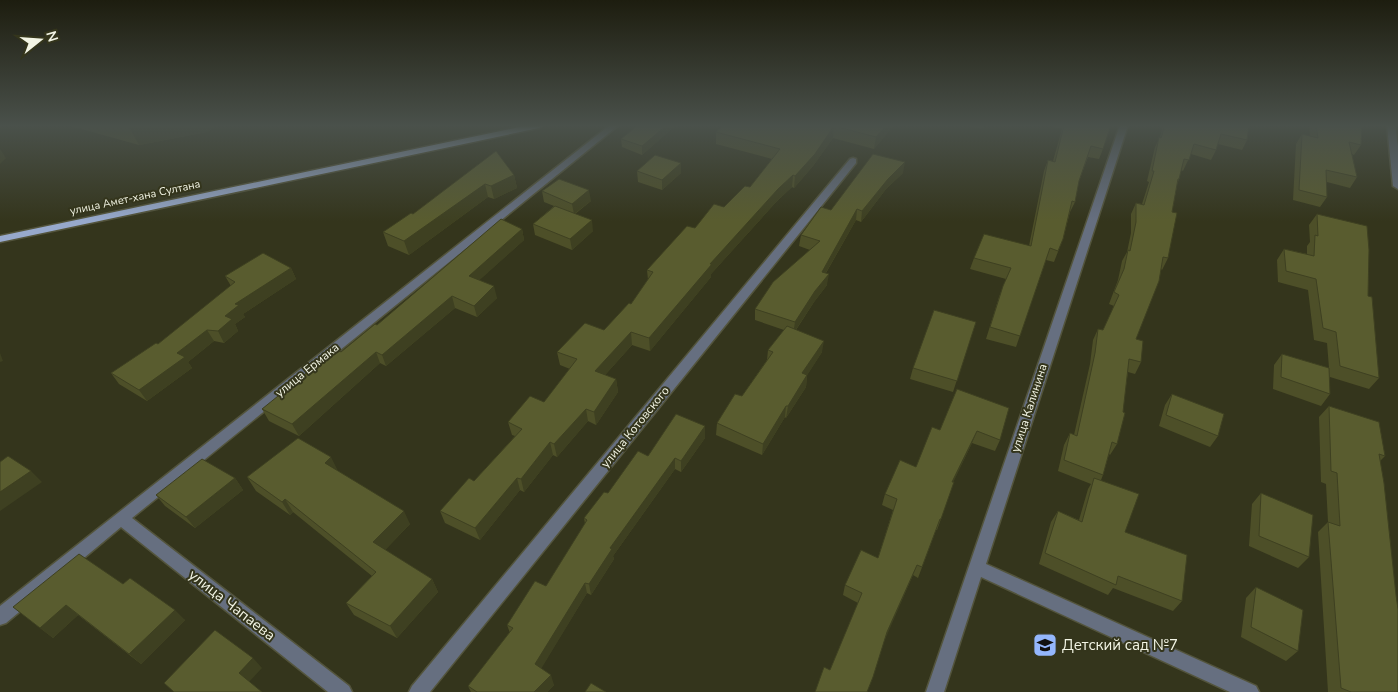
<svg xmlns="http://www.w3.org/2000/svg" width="1398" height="692" viewBox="0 0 1398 692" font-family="'Nunito Sans',sans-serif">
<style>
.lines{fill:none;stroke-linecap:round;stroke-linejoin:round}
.minor-casing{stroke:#53543c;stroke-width:3}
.major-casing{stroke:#53543c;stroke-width:3}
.minor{fill:#666f80;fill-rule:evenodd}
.major{fill:#97a9cc;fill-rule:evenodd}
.wall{fill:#4d4f28}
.shaded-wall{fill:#3e4021}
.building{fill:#595c2f;stroke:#3e4021}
.labels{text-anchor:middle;stroke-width:4;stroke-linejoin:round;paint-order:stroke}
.far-street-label{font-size:11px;fill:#f3f5e5;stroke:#34351c}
.street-label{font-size:12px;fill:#f3f5e5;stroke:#34351c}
.near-street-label{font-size:15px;fill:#f3f5e5;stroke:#34351c}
.near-poi-label{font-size:15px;fill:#f3f5e5;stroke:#34351c;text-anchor:start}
</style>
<rect width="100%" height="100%" fill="#34351c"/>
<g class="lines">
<g class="minor-casing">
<path id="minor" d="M 610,125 L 619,125 L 132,518 L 349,686 L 352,692 L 328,692 L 121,527 L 6,623 L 0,625 L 0,606 Z
M 1120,125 L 1128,125 L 986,564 L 1256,686 L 1259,692 L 1230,692 L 981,577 L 944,692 L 926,692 Z
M 1387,125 L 1395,125 L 1398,146 L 1398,189 L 1393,186 Z
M 853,158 L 856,159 L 856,163 L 430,692 L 409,692 L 412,686 L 850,159 Z"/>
</g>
<g class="major-casing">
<path id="major" d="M 529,125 L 543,125 L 539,128 L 0,242 L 0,236 Z"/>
</g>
<use href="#minor" class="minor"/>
<use href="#major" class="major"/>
</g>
<path class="wall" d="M 67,125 L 219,125 L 207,132 L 139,145 Z
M 638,125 L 676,125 L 642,155 L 622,147 L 621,139 Z
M 724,125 L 894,125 L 874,149 L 833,138 L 813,166 L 794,188 L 792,187 L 777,201 L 711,274 L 711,277 L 650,351 L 632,345 L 605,375 L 616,379 L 618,392 L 596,425 L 588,421 L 557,457 L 553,455 L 524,492 L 520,490 L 480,540 L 445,523 L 440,511 L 474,481 L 515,436 L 512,435 L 508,422 L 544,402 L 570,369 L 560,365 L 557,352 L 604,330 L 631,304 L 648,280 L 647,270 L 695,228 L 724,207 L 750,187 L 772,159 L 716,144 L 716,132 Z
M 964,125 L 985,125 L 982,129 Z
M 1054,125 L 1111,125 L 1103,149 L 1099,159 L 1088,157 L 1079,181 L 1075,202 L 1070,212 L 1063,239 L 1054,262 L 1046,260 L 1016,347 L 986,339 L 999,297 L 1006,279 L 970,269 L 974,258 L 1029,246 L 1044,171 L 1048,160 L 1053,161 L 1062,129 L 1054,127 Z
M 1163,125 L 1249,125 L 1247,140 L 1242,150 L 1218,144 L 1216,150 L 1211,160 L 1191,154 L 1183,171 L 1181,170 L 1179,179 L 1177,185 L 1172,212 L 1168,258 L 1162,270 L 1161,269 L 1136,339 L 1141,362 L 1135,374 L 1128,372 L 1117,444 L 1110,455 L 1109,454 L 1103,475 L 1101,480 L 1125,532 L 1182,601 L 1173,611 L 1113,588 L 1108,595 L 1039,564 L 1051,522 L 1058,511 L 1079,520 L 1088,489 L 1091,484 L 1058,471 L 1064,445 L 1070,433 L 1074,435 L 1090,364 L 1093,340 L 1098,329 L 1103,330 L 1114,306 L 1109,304 L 1118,280 L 1122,261 L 1127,252 L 1131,233 L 1131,214 L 1136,203 L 1142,204 L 1149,182 L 1147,181 L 1155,147 L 1160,137 Z
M 1309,125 L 1362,125 L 1361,145 L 1354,155 L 1352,154 L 1357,177 L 1350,188 L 1327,182 L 1327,197 L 1320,207 L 1293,200 L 1296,144 L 1302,134 L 1310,136 Z
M 496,151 L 514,175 L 517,188 L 494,199 L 488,197 L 409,255 L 388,246 L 383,232 L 413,214 Z
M 681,163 L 681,173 L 662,190 L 638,182 L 637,171 Z
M 903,173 L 886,189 L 861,222 L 856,220 L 826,273 L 827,285 L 814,302 L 796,330 L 822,352 L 807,375 L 806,387 L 786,418 L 785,417 L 762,455 L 716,435 L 717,423 L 742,396 L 767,360 L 768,350 L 784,330 L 755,320 L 755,309 L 810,250 L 799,246 L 801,235 L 831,210 Z
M 542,191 L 591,201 L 575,214 L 593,231 L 572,250 L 535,235 L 533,224 L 554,206 L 544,202 Z
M 1317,214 L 1368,296 L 1379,378 L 1369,389 L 1330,377 L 1330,368 L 1330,394 L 1321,406 L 1273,389 L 1274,365 L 1282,354 L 1329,368 L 1327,343 L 1314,340 L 1308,290 L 1278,282 L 1277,260 L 1284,249 L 1307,254 L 1307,246 L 1310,242 L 1309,225 Z
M 522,229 L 524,240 L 479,280 L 497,298 L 477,317 L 455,308 L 386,366 L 380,363 L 299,436 L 269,421 L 262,409 L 377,325 Z
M 291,268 L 296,279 L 243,314 L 245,317 L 235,324 L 238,331 L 224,343 L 214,341 L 188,362 L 192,368 L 147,401 L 119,384 L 111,373 L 158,344 L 231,286 L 225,276 Z
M 976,322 L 953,392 L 910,379 L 913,368 Z
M 957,389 L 1000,440 L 995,451 L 972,443 L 953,482 L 941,519 L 937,530 L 936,530 L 918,578 L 913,575 L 885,638 L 830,670 L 858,603 L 843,595 L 845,585 L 878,558 L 893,510 L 882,505 L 885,494 L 916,467 L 940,430 Z
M 1172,394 L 1218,436 L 1210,447 L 1159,426 L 1165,405 Z
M 1329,406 L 1385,456 L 1380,461 L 1396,595 L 1398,692 L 1328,692 L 1318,532 L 1328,522 L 1326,484 L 1321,482 L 1319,417 Z
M 705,426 L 705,438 L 681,472 L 675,469 L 613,556 L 614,559 L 591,595 L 587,593 L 541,668 L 554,685 L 547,692 L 471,692 L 468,686 L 510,633 L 507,625 L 546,586 L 585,524 L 584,518 L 608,493 L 648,456 Z
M 338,471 L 410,524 L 385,550 L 432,579 L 438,592 L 397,638 L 354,615 L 346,603 L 372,576 L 293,512 L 290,515 L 256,491 L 247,477 Z
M 235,478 L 243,490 L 195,528 L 165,506 L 156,495 Z
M 1261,493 L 1309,557 L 1298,568 L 1249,546 L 1252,504 Z
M 123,584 L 185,620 L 141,664 L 78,615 L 53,638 L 13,607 Z
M 1256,587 L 1298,651 L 1286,661 L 1241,637 L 1246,598 Z"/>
<path class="shaded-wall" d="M 128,125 L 219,125 L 207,132 L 139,145 Z
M 667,125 L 676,125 L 642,155 L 642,146 Z
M 887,125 L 894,125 L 874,149 L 876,137 Z
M 834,126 L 833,138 L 813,166 L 794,188 L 795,176 Z
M 0,149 L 6,158 L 0,164 Z
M 905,162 L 903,173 L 886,189 L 861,222 L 862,211 L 888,179 Z
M 681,163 L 681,173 L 662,190 L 662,180 Z
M 514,175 L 517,188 L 494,199 L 491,186 Z
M 793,175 L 792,187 L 777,201 L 711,274 L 711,277 L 650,351 L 649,338 L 710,264 L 778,189 Z
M 485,184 L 488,197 L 409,255 L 404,241 Z
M 589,190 L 591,201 L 574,214 L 572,204 Z
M 857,209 L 856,220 L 820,283 L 822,272 Z
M 592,220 L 593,231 L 572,250 L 570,239 Z
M 522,229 L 524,240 L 472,287 L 469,276 Z
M 291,268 L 296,279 L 243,314 L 245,317 L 235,324 L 238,331 L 224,343 L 218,331 L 225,316 L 235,304 Z
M 829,274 L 827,285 L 814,302 L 793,334 L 795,322 L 815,291 Z
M 494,286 L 497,298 L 477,317 L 474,306 Z
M 452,296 L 455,308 L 386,366 L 382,355 Z
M 207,330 L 214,341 L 188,362 L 192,368 L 147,401 L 139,390 L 177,353 Z
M 631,332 L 632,345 L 597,384 L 595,371 Z
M 824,341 L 822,352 L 801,385 L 802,373 Z
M 376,352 L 380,363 L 299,436 L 292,424 Z
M 0,353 L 3,361 L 0,362 Z
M 807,375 L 806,387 L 786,418 L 788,406 Z
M 616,379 L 618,392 L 596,425 L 594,412 Z
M 786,406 L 785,417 L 762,455 L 763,444 Z
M 586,409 L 588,421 L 557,457 L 554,444 Z
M 705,426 L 705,438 L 681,472 L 681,461 Z
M 977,431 L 972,443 L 948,493 L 952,482 Z
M 550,442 L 553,455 L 524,492 L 521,479 Z
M 331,457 L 338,471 L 325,463 Z
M 675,458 L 675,469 L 613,556 L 614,559 L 591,595 L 589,584 L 610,548 Z
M 31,471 L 42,482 L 0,511 L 0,492 Z
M 235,478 L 243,490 L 195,528 L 186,517 Z
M 517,478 L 520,490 L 480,540 L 475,528 Z
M 285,499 L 293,512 L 290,515 L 282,502 Z
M 404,511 L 410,524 L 380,555 L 373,542 Z
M 917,565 L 913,575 L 884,642 L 887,632 Z
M 432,579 L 438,592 L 397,638 L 390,626 Z
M 585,583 L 587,593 L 538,674 L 535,664 Z
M 66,605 L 78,615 L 53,638 L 40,628 Z
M 175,610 L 185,620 L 141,664 L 129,654 Z
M 253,658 L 262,668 L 248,683 L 239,673 Z
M 551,675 L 554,685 L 547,692 L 534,692 Z"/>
<path class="building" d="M 638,125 L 667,125 L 642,146 L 621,139 Z
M 724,125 L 887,125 L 876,137 L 834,126 L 815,154 L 795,176 L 793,175 L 778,189 L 710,264 L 712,264 L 649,338 L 631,332 L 595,371 L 616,379 L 594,412 L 586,409 L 554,444 L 550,442 L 521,479 L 517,478 L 475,528 L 440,511 L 469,478 L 474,481 L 522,429 L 508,422 L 530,396 L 544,402 L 577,359 L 557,352 L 585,323 L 604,330 L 629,303 L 631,304 L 653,272 L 647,270 L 687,226 L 695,228 L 714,204 L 724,207 L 745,186 L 750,187 L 780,149 L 716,132 Z
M 1064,125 L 1111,125 L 1103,149 L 1091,146 L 1079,181 L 1075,202 L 1072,201 L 1063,239 L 1058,251 L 1050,248 L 1020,336 L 990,327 L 1003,286 L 1011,268 L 974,258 L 984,234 L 1031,246 L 1048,160 L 1055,162 Z
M 1165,125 L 1249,125 L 1247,140 L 1221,134 L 1216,150 L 1194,144 L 1189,160 L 1184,159 L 1179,179 L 1178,179 L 1172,212 L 1177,213 L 1168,258 L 1163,257 L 1159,281 L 1136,339 L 1143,341 L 1141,362 L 1129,359 L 1123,412 L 1125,413 L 1117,444 L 1112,442 L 1103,475 L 1064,460 L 1070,433 L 1077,436 L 1095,353 L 1098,329 L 1103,330 L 1119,295 L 1114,292 L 1124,269 L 1128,250 L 1130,251 L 1136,222 L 1136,203 L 1144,205 L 1154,171 L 1152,171 L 1159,137 L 1161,138 Z
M 1316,125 L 1362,125 L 1361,145 L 1349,142 L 1357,177 L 1326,170 L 1327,197 L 1299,190 L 1302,134 L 1318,138 Z
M 496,151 L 514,175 L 491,186 L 485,184 L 404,241 L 383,232 L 411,213 L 413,214 Z
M 873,154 L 905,162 L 888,179 L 862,211 L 857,209 L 822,272 L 829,274 L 815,291 L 795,322 L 755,309 L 773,282 L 820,241 L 801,235 L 821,207 L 831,210 Z
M 655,155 L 681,163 L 662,180 L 637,171 Z
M 559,179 L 589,190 L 572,204 L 542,191 Z
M 555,206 L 592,220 L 570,239 L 533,224 Z
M 1317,214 L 1367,226 L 1369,250 L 1368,296 L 1372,297 L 1379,378 L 1340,366 L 1336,332 L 1323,328 L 1316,279 L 1286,271 L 1284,249 L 1314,256 L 1315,235 L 1318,236 Z
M 501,219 L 522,229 L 469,276 L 494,286 L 474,306 L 452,296 L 382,355 L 376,352 L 292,424 L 262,409 L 336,349 L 341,352 L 375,324 L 377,325 Z
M 263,253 L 291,268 L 235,304 L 239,305 L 225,316 L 232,319 L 218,331 L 207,330 L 177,353 L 185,357 L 139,390 L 111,373 L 156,343 L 158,344 L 235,282 L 225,276 Z
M 934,310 L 976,322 L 957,381 L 913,368 Z
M 787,326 L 824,341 L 802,373 L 807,375 L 788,406 L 786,406 L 763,444 L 717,423 L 735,394 L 742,396 L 773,352 L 768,350 Z
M 1282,354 L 1329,368 L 1330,394 L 1281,377 Z
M 957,389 L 1009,408 L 1000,440 L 977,431 L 952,482 L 954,482 L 941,519 L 940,519 L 922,567 L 917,565 L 887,632 L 873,677 L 867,692 L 815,692 L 824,667 L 830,670 L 862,593 L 845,585 L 861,550 L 878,558 L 897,499 L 885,494 L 900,460 L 916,467 L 932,427 L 940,430 Z
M 1172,394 L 1224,414 L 1218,436 L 1166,415 Z
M 1329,406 L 1379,422 L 1385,456 L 1379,454 L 1384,483 L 1396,595 L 1398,609 L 1398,692 L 1351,692 L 1341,688 L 1328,522 L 1340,526 L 1337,473 L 1331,471 Z
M 676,414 L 705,426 L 681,461 L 675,458 L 610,548 L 612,549 L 589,584 L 585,583 L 535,664 L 551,675 L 534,692 L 477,692 L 468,686 L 513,628 L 507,625 L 535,581 L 546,586 L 587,520 L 584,518 L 604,492 L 608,493 L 638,451 L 648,456 Z
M 298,438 L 331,457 L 325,463 L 404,511 L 373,542 L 432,579 L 390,626 L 346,603 L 376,572 L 285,499 L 282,502 L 247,477 Z
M 8,456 L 31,471 L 0,492 L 0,462 Z
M 202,459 L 235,478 L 186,517 L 156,495 Z
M 1094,478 L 1139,494 L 1125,532 L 1187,555 L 1182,601 L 1118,576 L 1116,585 L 1045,553 L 1058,511 L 1082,522 Z
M 1261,493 L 1313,515 L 1309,557 L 1259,536 Z
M 79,554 L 123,584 L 130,578 L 175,610 L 129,654 L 66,605 L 40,628 L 13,607 Z
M 1256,587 L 1303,610 L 1298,651 L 1251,627 Z
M 215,630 L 253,658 L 239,673 L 262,692 L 174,692 L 164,683 Z
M 591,683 L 606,692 L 585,692 Z"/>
<linearGradient id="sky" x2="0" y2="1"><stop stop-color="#1d1d0f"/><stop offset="0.57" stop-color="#4a514b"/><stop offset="1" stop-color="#4a514b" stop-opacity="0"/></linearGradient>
<rect width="1398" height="221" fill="url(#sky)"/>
<defs>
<g id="school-square" transform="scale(1.25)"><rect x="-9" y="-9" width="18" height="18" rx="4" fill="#94b7fd" stroke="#34351c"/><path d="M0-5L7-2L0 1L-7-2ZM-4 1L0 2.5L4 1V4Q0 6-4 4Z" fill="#111"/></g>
</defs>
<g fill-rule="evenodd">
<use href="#school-square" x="1045" y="645"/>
</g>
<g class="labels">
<g class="far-street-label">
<text transform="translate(135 197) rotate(-12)" y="4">улица Амет-хана Султана</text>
</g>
<g class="street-label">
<text transform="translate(307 370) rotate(-39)" y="4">улица Ермака</text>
<text transform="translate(1029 408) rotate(-72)" y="4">улица Калинина</text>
<text transform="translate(635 427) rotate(-51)" y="4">улица Котовского</text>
</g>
<g class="near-street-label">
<text transform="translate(232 605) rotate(38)" y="5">улица Чапаева</text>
</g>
<g class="near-poi-label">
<text x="1062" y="650">Детский сад №7</text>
</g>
</g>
<g transform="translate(40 40) rotate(73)" stroke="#34351c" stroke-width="4" paint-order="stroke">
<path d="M0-4L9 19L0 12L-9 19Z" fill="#f3f5e5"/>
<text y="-8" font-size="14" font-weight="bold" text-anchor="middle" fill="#f3f5e5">N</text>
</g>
</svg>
